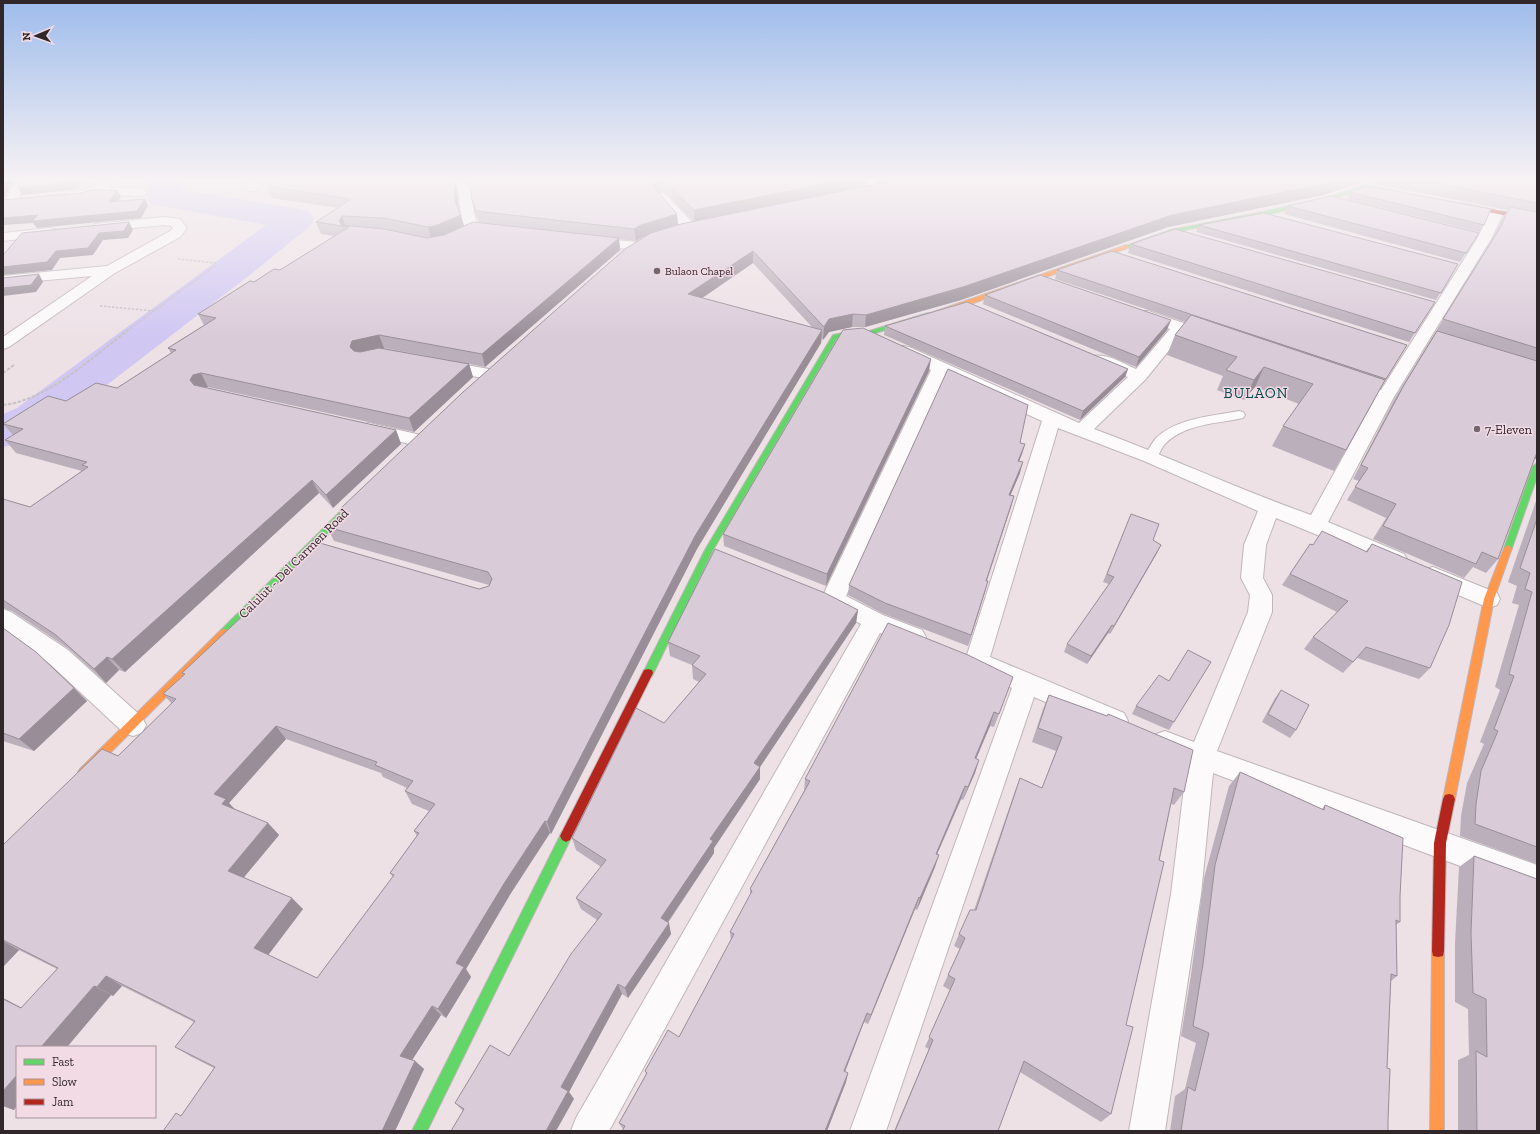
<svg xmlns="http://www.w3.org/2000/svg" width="1540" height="1134" viewBox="0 0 1540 1134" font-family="'Zilla Slab',serif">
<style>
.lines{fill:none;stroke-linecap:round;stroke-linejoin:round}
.river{fill:#d0c7f3;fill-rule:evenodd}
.lane-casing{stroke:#c0b6ba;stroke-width:2}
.street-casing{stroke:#c0b6ba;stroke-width:2}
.fast-casing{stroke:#c0b6ba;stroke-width:2}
.slow-casing{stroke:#c0b6ba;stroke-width:2}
.jam-casing{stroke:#c0b6ba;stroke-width:2}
.path-far1{stroke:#c7c2c5;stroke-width:1.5;stroke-dasharray:2.5 1.5;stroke-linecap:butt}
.path{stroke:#c7c2c5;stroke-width:2;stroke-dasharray:3.5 1.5;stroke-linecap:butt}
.lane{fill:#fcfafb;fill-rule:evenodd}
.street{fill:#fcfafb;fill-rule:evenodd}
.fast{fill:#63d668;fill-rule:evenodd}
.slow{fill:#ff974d;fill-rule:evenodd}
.jam{fill:#b3261e;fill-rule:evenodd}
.wall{fill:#bbafbb;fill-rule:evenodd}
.shaded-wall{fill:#998e98}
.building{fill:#dacbd9;stroke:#998e98;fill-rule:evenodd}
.poi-dot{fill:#72686c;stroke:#f3dbe5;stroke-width:1.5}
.labels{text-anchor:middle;stroke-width:3;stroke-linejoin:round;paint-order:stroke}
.far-poi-label{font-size:11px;fill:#30272b;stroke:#f3dbe5;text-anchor:start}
.poi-label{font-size:13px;fill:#30272b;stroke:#f3dbe5;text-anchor:start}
.street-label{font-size:13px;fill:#30272b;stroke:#f3dbe5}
.quarter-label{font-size:15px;letter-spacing:1px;fill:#084a4c;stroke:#f3dbe5}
</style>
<rect width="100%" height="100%" fill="#ede1e6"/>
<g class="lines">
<path class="river" d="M 150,179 L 182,179 L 181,190 L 296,208 L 309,211 L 314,219 L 309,227 L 251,274 L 51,428 L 21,443 L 3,447 L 3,414 L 17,408 L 266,225 L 151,204 L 146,197 Z"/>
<g class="lane-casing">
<path id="lane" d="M 1239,411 L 1243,412 L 1245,415 L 1243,418 C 1217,424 1186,423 1165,444 C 1161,448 1159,455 1156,460 L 1146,460 L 1144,457 C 1148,451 1151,444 1156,438 C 1177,418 1212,416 1239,411 Z"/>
</g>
<g class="street-casing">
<path id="street" d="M 16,179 L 28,179 L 16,204 L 6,204 L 5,201 Z
M 100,179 L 112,179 L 110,188 L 141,188 L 147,192 L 141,196 L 96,195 L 69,200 L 63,196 L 65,193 L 84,190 L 99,184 Z
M 246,179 L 258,179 L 258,188 L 256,191 L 248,191 L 246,188 Z
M 457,179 L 469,179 L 476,222 L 478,224 L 502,228 L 504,231 L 502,234 C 489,237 470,234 462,223 Z
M 859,179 L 873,179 L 884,190 L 878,194 L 874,193 Z
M 661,193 L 665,194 L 695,225 L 697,228 L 695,231 L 685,231 L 657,200 L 655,197 Z
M 1497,208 L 1504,212 L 1491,239 L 1394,397 L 1328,522 L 1404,554 L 1407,559 L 1404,564 L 1396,567 L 1388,564 L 1276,518 L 1266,545 L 1263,578 L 1272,595 L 1272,612 L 1217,751 L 1537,865 L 1537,895 L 1213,773 L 1201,894 L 1165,1131 L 1129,1131 L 1171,894 L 1187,763 L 1156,750 L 1152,742 L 1156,734 L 1165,731 L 1194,742 L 1248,612 L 1250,595 L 1241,578 L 1244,545 L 1258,511 L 1144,461 L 1058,428 L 990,657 L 1124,713 L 1128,721 L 1124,729 L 1115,732 L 1034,697 L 886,1131 L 850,1131 L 1012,688 L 968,668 L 965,661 L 1042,421 L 945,377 L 846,596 L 883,615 L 922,630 L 926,637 L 922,644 L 914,646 L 880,633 L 609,1131 L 571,1131 L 576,1118 L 861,624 L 823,604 L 820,598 L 825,591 L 931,370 L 897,355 L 895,351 L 897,347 L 903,346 L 909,347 L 1079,423 L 1128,377 L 1094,364 L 1092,360 L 1094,356 C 1107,353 1124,364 1136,369 L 1170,329 L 1136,317 L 1134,314 L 1136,311 L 1148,311 L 1216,334 L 1218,337 L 1216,340 L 1210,342 L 1183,333 L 1145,380 L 1094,429 C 1167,456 1238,489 1311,515 L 1375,399 L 1342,388 L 1339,384 L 1342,380 L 1348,379 L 1381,390 L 1477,239 L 1490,212 Z
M 164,217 L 180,219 L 187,228 L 180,237 L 115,273 L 9,347 L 3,349 L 3,337 L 92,276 L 3,284 L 3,276 L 107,266 L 170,231 L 173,228 L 171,226 L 164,225 L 100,231 L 95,230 L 93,227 L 95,224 Z
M 50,228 L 55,229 L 57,232 L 55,235 L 3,241 L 3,233 Z
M 589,237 L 635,242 L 640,243 L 642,246 L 640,249 L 635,250 L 584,244 L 582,241 L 584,238 Z
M 443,361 L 489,369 L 495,370 L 498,374 L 495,378 L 489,379 L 437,370 L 435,366 L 437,362 Z
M 369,423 L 425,436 L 427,440 L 425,444 L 418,446 L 362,433 L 360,429 L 362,425 Z
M 1433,567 L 1497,593 L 1500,599 L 1497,605 L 1489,608 L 1425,581 L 1422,575 L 1425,569 Z
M 3,609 L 11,612 L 68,650 L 142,717 L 146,725 L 142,733 L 133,736 L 124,733 L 50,664 L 3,630 Z"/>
</g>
<g class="fast-casing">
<path id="fast" d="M 1364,185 L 1399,192 L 1396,194 L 1364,189 L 1329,200 L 1262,216 L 1174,232 L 1128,248 L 1123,247 L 1171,230 L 1262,212 L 1326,198 Z
M 928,313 L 930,314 L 930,316 L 866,336 L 852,335 L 837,338 L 713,550 L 652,676 L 648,677 L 644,676 L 643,673 L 705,550 L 833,335 L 852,331 L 866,332 Z
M 1537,463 L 1537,477 L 1512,548 L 1511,550 L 1505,550 L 1504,548 L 1533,466 Z
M 364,490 L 367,491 L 368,493 L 367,495 L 227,636 L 221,636 L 219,633 L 221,630 L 361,491 Z
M 566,830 L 570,832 L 572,836 L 570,840 L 427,1131 L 412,1131 L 562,832 Z"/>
</g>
<g class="slow-casing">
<path id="slow" d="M 1126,245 L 1129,247 L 1128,248 L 968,305 L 928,317 L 925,315 Z
M 1508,545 L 1512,548 L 1494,599 L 1455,799 L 1453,803 L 1449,804 L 1445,803 L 1443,799 L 1484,599 L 1504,548 Z
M 224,629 L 227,630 L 229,633 L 227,636 L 88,775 L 84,777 L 80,775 L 78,772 L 80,769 L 221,630 Z
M 1438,945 L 1443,946 L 1444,951 L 1444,1131 L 1430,1131 L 1432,951 L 1433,946 Z"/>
</g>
<g class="jam-casing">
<path id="jam" d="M 1461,203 L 1537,218 L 1537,222 L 1459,206 L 1459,204 Z
M 648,669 L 652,670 L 653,673 L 570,840 L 566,842 L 562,840 L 560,836 L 562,832 L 644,670 Z
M 1449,794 L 1453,795 L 1455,799 L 1446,843 L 1444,951 L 1443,956 L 1438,957 L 1433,956 L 1432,951 L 1434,843 L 1443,799 L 1445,795 Z"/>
</g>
<path class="path-far1" d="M 100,306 L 154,311
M 127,331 L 216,265 L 215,263 L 178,259"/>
<path class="path" d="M 3,373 L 14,365
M 3,405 C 46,401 94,356 128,330"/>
<use href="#lane" class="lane"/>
<use href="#street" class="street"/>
<use href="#fast" class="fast"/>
<use href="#slow" class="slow"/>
<use href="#jam" class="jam"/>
</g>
<path class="wall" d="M 469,179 L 866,179 L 865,187 L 880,184 L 875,179 L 1537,179 L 1537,459 L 1534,459 L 1498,559 L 1486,573 L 1473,567 L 1464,578 L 1373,539 L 1386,518 L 1347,500 L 1359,481 L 1353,479 L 1395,398 L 1492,240 L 1502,219 L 1508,210 L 1364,182 L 1323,195 L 1168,227 L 961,300 L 865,327 L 852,327 L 829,332 L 823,340 L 822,338 L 821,343 L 697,549 L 551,834 L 550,833 L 511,893 L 466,969 L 471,977 L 446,1018 L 441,1015 L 412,1060 L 415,1061 L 424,1069 L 395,1131 L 163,1131 L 181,1116 L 214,1068 L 190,1056 L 175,1047 L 194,1022 L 122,986 L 113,996 L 111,995 L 67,1047 L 17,1047 L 14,1110 L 3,1106 L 3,998 L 22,1008 L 57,969 L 19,950 L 3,967 L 3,845 L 118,756 L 172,704 L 163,694 L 184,675 L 182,673 L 295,566 L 293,563 L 310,547 L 309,545 L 479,589 L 489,586 L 489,585 L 334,541 L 327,527 L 342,514 L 340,509 L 650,234 L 643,237 L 636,241 L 619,239 L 620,250 L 485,367 L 384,348 L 382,348 L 469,364 L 473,377 L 414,432 L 208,387 L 204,387 L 396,430 L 401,444 L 333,508 L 319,493 L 125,672 L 119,670 L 106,683 L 69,649 L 12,611 L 3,608 L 3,499 L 30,507 L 82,471 L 16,453 L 5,440 L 13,435 L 3,424 L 66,401 L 117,388 L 171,353 L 168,348 L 204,325 L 198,314 L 254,282 L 280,270 L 335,236 L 321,234 L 316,222 L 338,208 L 271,198 L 267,186 L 458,207 L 464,226 L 479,222 L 474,212 L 472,200 ZM 660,192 L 666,193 L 693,221 L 678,225 L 659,193 ZM 753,263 L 812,327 L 702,298 ZM 286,739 L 381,773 L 383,777 L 407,788 L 405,791 L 412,804 L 429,811 L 414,831 L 417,836 L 390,873 L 393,877 L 317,978 L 268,955 L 303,909 L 244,877 L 279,835 L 268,823 L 235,809 L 229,803 Z
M 1350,192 L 1484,225 L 1479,232 L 1347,199 Z
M 1288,206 L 1479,233 L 1460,262 L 1284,214 Z
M 1199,225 L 1458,264 L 1436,300 L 1196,232 Z
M 1131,244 L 1435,302 L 1409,342 L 1128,253 Z
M 1057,270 L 1407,345 L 1382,386 L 1346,450 L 1334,471 L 1272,446 L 1283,426 L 1299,404 L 1255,387 L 1244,400 L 1217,390 L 1223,376 L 1167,355 L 1175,335 L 1185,322 L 1055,279 Z
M 985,295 L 1167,330 L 1136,367 L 983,304 Z
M 885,326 L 1128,369 L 1125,377 L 1080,420 L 884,335 Z
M 929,371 L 826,586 L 724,546 L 723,534 Z
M 1020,443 L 1025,444 L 1022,454 L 1019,461 L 1020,473 L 1010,495 L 1014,496 L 1011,507 L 987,581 L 985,592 L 968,646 L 884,614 L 848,595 L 849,585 Z
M 1537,498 L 1537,864 L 1460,836 L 1461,816 L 1467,783 L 1484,744 L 1480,742 L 1500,690 L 1495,687 L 1519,605 L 1512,603 L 1517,586 L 1508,582 Z
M 1131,514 L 1153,540 L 1161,545 L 1157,553 L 1110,634 L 1108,633 L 1087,664 L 1064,652 L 1067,644 L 1109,584 L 1103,582 Z
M 1310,544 L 1313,545 L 1366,551 L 1372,544 L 1430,668 L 1419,679 L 1357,658 L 1343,673 L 1304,649 L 1313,637 L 1337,612 L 1282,585 Z
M 858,610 L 856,623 L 760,767 L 760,779 L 714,848 L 714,853 L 668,923 L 671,934 L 628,998 L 622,994 L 569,1092 L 574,1099 L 463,1111 L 455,1103 L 509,1056 L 597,920 L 581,909 L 576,898 L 601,867 L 576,850 L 572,838 L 664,723 L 699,682 L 693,679 L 692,665 L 670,656 L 668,642 Z
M 3,628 L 74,688 L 87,701 L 34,751 L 3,741 Z
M 1211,662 L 1169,730 L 1132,714 L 1136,706 L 1169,681 Z
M 1013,677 L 994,727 L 990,726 L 976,758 L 979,760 L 975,773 L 963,800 L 961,799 L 937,854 L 935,867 L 917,910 L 915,909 L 868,1024 L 864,1022 L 845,1072 L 848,1073 L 846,1082 L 827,1131 L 622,1131 L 623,1129 L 619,1123 L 646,1074 L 645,1071 L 679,1037 L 731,941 L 730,932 L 750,895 L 750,889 L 804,791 L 805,779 Z
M 1281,690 L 1296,730 L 1290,738 L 1262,722 L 1275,698 Z
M 1049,695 L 1107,716 L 1108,714 L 1184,792 L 1174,805 L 1171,804 L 1126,1025 L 1111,1114 L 1101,1122 L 1020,1072 L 998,1131 L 894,1131 L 929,1049 L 925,1047 L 950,990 L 943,986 L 960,949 L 954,946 L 959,934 L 974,910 L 1015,791 L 1020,778 L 1042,788 L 1056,751 L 1032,742 L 1043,709 Z
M 1240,772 L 1322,809 L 1325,805 L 1400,896 L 1400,922 L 1396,925 L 1397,976 L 1391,981 L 1387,1068 L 1388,1131 L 1170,1131 L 1175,1096 L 1185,1089 L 1196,1043 L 1181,1036 L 1191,975 L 1204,878 L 1229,786 Z
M 1474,856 L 1537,1131 L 1458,1131 L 1458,1060 L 1469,1055 L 1468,1009 L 1455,1002 L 1455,943 L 1459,867 Z"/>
<path class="shaded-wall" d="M 7,179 L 15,179 L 5,196 L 3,197 L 3,186 Z
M 76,179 L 82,179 L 79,189 L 22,195 L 18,188 Z
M 454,179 L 456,179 L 459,212 L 455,201 Z
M 848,179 L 866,179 L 865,187 L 694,222 L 694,210 Z
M 880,179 L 902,179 L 880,184 Z
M 1341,179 L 1365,179 L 1364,182 L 1323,195 L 1168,227 L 961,300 L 865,327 L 866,315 L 1172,215 Z
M 659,180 L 660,192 L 654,198 L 653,186 Z
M 117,190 L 121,197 L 113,209 L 109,202 Z
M 145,199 L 148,206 L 141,218 L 37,228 L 33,223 L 3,225 L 3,218 Z
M 677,214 L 678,225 L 643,237 L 636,241 L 634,229 L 641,225 Z
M 461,215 L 464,226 L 439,238 L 431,238 L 428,227 Z
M 342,216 L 346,227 L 341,226 L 339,221 Z
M 129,222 L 133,230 L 128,238 L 103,240 L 93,255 L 60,258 L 52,270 L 3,275 L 3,267 L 56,251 L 99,233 Z
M 619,238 L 620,250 L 485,367 L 482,354 Z
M 753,251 L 753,263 L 689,307 L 688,294 Z
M 39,274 L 43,282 L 36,292 L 3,296 L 3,288 Z
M 853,314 L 852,327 L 829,332 L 823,340 L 824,327 L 829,319 Z
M 1171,320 L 1167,330 L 1136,367 L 1139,357 Z
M 822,330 L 821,343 L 697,549 L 551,834 L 547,822 L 695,536 Z
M 379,335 L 384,348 L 358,354 L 356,360 L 350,347 L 352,341 Z
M 931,359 L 929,371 L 826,586 L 827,574 Z
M 469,364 L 473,377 L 414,432 L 409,418 Z
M 1264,367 L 1255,387 L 1244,400 L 1254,380 Z
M 1128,369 L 1125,377 L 1080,420 L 1083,411 Z
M 201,373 L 208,387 L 201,388 L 198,393 L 190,380 L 193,375 Z
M 396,430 L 401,444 L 333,508 L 326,495 Z
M 1025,444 L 1022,454 L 1015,472 L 1018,461 Z
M 1537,452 L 1537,458 L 1530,461 Z
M 1023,462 L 1020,473 L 1006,506 L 1009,495 Z
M 312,480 L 319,493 L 125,672 L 112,659 Z
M 1014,496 L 1011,507 L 983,591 L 986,581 Z
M 1161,545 L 1157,553 L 1110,634 L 1114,626 Z
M 988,581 L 985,592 L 968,646 L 971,635 Z
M 858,610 L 856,623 L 760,767 L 760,779 L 714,848 L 714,853 L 663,929 L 661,918 L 710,839 L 754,763 Z
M 1112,625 L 1108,633 L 1087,664 L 1091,656 Z
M 107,657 L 119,670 L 106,683 L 94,669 Z
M 74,688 L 87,701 L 34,751 L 19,739 Z
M 994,712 L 990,726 L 971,771 L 975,758 Z
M 276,726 L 286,739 L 229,803 L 237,812 L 222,804 L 214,794 Z
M 979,760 L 975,773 L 963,800 L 968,787 Z
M 965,786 L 961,799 L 932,866 L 936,854 Z
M 545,821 L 550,833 L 511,893 L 466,969 L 471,977 L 446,1018 L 438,1009 L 456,963 L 505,882 Z
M 268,823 L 279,835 L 240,882 L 228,871 Z
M 939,855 L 935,867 L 917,910 L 920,898 Z
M 919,897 L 915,909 L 868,1024 L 871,1015 Z
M 292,898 L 303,909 L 266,958 L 254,948 Z
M 669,923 L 671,934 L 628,998 L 625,988 Z
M 3,941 L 19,950 L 3,967 Z
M 106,976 L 122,986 L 113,996 L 97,987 Z
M 618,984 L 622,994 L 569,1092 L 574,1099 L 556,1131 L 546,1131 L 561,1087 Z
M 94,986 L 111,995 L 67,1047 L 41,1047 Z
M 3,998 L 40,1018 L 21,1008 L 3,999 Z
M 432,1006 L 441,1015 L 409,1065 L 400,1056 Z
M 867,1013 L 864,1022 L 842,1079 L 844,1071 Z
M 415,1061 L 424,1069 L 395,1131 L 382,1131 Z
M 848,1073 L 846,1082 L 827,1131 L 825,1131 Z
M 17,1075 L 17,1106 L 14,1110 L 3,1106 L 3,1091 Z"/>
<path class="building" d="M 3,179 L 7,179 L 3,186 Z
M 22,179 L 76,179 L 75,182 L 18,188 Z
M 283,179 L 454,179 L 455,201 L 461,215 L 435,226 L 428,227 L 384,218 L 342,216 L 339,221 L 342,225 L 384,229 L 427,238 L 444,235 L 473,222 L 619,238 L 482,354 L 379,335 L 352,341 L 350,347 L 354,351 L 360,352 L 379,348 L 469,364 L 409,418 L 201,373 L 193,375 L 190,380 L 194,385 L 396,430 L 326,495 L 312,480 L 112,659 L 107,657 L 94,669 L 56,635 L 3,600 L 3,499 L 30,507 L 88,467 L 82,465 L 87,462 L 5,440 L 23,429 L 3,424 L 48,396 L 66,401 L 96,383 L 117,388 L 176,350 L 168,348 L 216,318 L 198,314 L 250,281 L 254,282 L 274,269 L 280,270 L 349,227 L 316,222 L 351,199 L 267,186 Z
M 469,179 L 848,179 L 694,210 L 665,182 L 659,180 L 653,186 L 677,214 L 641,225 L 634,229 L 476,211 L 472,200 Z
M 902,179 L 1341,179 L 1328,183 L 1172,215 L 963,287 L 866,315 L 853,314 L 829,319 L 824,327 L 753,251 L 688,294 L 822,330 L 695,536 L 547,822 L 545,821 L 505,882 L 456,963 L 464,967 L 438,1009 L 432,1006 L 400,1056 L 415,1061 L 382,1131 L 163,1131 L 176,1113 L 181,1116 L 215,1067 L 175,1047 L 195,1021 L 106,976 L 97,987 L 94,986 L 41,1047 L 17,1047 L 17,1075 L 3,1091 L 3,999 L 21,1008 L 58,968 L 3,940 L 3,845 L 102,749 L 118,756 L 176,699 L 163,694 L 185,674 L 182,673 L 298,564 L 293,563 L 312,546 L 309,545 L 313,541 L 479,589 L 489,586 L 492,579 L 488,572 L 327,527 L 343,513 L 340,509 L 462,393 L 625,249 L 651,233 L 681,224 ZM 276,726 L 377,762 L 375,765 L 413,781 L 405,791 L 435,804 L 414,831 L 419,833 L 390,873 L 394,875 L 317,978 L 254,948 L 292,898 L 228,871 L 268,823 L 222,804 L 226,799 L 214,794 Z
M 1415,179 L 1537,179 L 1537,203 Z
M 1369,186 L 1491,209 L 1484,225 L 1350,192 Z
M 92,190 L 117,190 L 109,202 L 145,199 L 137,211 L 32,221 L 38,215 L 3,218 L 3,200 L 81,193 Z
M 1331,196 L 1479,233 L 1466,253 L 1288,206 Z
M 1510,207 L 1537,212 L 1537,348 L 1443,319 L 1500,228 Z
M 1264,213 L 1458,264 L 1441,293 L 1199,225 Z
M 129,222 L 124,231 L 99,233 L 88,248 L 56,251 L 47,262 L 3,267 L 3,255 L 22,233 Z
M 1175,229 L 1435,302 L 1415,333 L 1131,244 Z
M 1112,251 L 1407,345 L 1386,379 L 1057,270 Z
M 39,274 L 31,285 L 3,288 L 3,278 Z
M 1040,275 L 1171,320 L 1139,357 L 985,295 Z
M 967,302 L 1128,369 L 1083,411 L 885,326 Z
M 1191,315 L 1385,380 L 1346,450 L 1283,426 L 1313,384 L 1264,367 L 1254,380 L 1226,370 L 1237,357 L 1175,335 Z
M 863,328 L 931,359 L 827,574 L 723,534 L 843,330 Z
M 1437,331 L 1537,361 L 1537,452 L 1498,559 L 1482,552 L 1476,564 L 1383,526 L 1396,504 L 1355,487 L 1368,468 L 1361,465 L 1404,385 Z
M 948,369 L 1028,405 L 1020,443 L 1025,444 L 1018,461 L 1023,462 L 1009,495 L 1014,496 L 986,581 L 988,581 L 971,635 L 885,603 L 849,585 Z
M 1131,514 L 1159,524 L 1153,540 L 1161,545 L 1114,626 L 1112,625 L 1091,656 L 1067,644 L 1114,577 L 1107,574 Z
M 1537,519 L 1537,847 L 1475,824 L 1476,804 L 1481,771 L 1498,731 L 1494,729 L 1514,676 L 1509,674 L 1532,592 L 1525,589 L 1530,573 L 1520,568 Z
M 1322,531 L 1367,552 L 1372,544 L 1462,582 L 1449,625 L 1430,668 L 1366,647 L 1353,662 L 1313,637 L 1348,601 L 1290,574 L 1310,544 L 1313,545 Z
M 715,549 L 825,593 L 858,610 L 754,763 L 760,767 L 710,839 L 713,841 L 661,918 L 669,923 L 625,988 L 618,984 L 561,1087 L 568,1091 L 546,1131 L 451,1131 L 464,1109 L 455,1103 L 490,1045 L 509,1056 L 571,954 L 602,914 L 576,898 L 606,860 L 572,838 L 636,708 L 664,723 L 706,674 L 692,665 L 700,656 L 668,642 Z
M 888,623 L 968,655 L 1013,677 L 999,714 L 994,712 L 975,758 L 979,760 L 968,787 L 965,786 L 936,854 L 939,855 L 920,898 L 919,897 L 871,1015 L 867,1013 L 844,1071 L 848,1073 L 825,1131 L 622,1131 L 625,1126 L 619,1123 L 647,1073 L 645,1071 L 668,1030 L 679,1037 L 734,934 L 730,932 L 752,891 L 750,889 L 810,781 L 805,779 Z
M 3,628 L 36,652 L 74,688 L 19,739 L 3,733 Z
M 1188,650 L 1211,662 L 1174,722 L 1136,706 L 1159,675 L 1169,681 Z
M 1281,690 L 1309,705 L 1296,730 L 1268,714 Z
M 1049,695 L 1107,716 L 1108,714 L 1193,750 L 1184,792 L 1174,788 L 1159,860 L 1164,862 L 1126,1025 L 1133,1027 L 1111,1114 L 1024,1061 L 998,1131 L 895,1131 L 933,1040 L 929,1037 L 955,979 L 948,975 L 965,938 L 959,934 L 970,910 L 976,910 L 1020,778 L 1042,788 L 1062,737 L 1038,728 Z
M 1240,772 L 1324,810 L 1325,805 L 1403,838 L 1400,896 L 1400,922 L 1396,920 L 1397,976 L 1391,974 L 1387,1068 L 1390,1069 L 1388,1120 L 1388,1131 L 1181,1131 L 1188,1087 L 1195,1091 L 1209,1033 L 1193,1026 L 1203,964 L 1215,865 Z
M 1474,856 L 1537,879 L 1537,1131 L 1477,1131 L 1476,1051 L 1487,1057 L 1486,999 L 1473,993 L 1471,933 Z"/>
<linearGradient id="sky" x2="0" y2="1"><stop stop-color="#9ebcec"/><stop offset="0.53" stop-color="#f7f2f4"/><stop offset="1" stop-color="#f7f2f4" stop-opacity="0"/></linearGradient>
<rect width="1540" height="338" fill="url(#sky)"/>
<g class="poi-dot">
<circle cx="657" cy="271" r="4"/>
<circle cx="1477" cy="429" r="4"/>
</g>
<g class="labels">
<g class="far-poi-label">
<text x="665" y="275">Bulaon Chapel</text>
</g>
<g class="poi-label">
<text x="1485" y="434">7-Eleven</text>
</g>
<g class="street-label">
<text transform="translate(293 563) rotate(-45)" y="5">Calulut - Del Carmen Road</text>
</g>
<g class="quarter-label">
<text x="1256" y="398">BULAON</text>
</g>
</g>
<rect width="1540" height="1134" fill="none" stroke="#30272b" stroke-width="8"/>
<rect x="16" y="1046" width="140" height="72" fill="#f3dbe5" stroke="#a5939b"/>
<rect x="24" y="1059" width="20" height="6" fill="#63d668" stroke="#a5939b"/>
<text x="52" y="1066" font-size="12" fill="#30272b">Fast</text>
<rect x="24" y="1079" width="20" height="6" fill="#ff974d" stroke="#a5939b"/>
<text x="52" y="1086" font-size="12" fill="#30272b">Slow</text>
<rect x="24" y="1099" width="20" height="6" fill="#b3261e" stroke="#a5939b"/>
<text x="52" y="1106" font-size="12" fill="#30272b">Jam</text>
<g transform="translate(36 36) rotate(268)" stroke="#f3dbe5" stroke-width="3" paint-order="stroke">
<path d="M0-3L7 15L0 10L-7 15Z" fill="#30272b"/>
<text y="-6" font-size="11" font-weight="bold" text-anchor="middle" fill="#30272b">N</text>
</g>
</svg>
